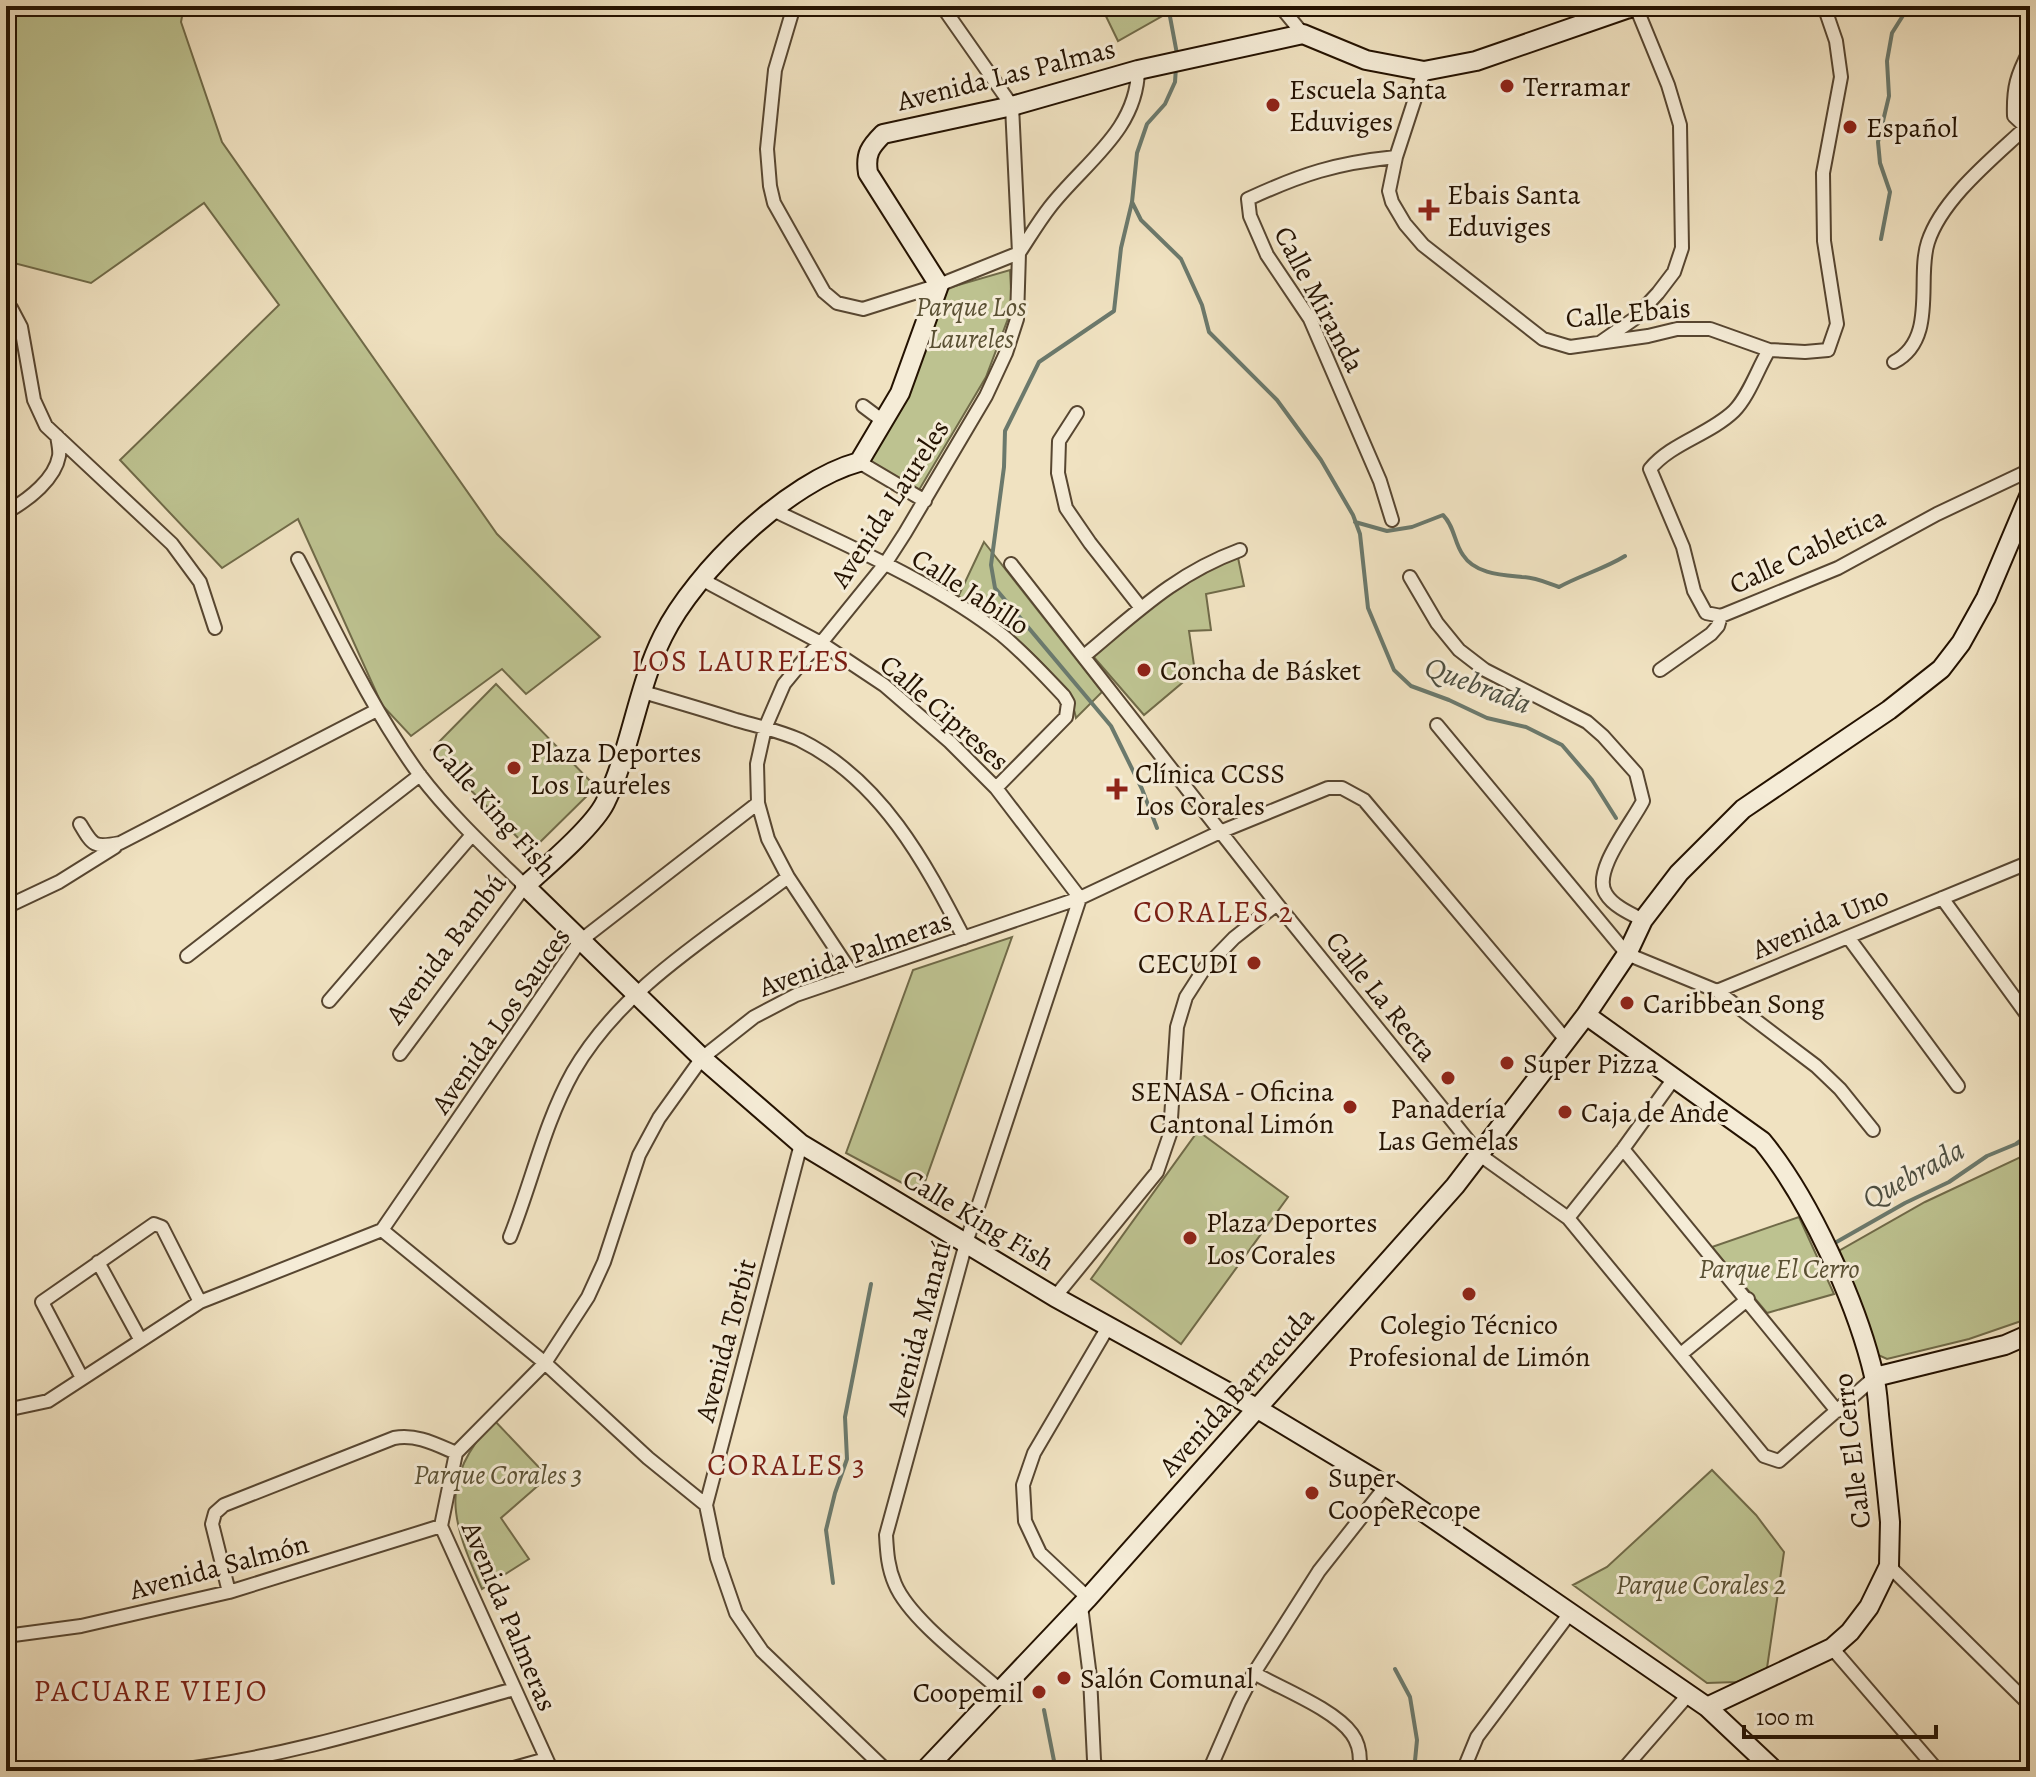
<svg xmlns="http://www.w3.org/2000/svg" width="2036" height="1777" viewBox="0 0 2036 1777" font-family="Alegreya,serif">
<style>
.green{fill:#bdc290;stroke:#706a48;stroke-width:2}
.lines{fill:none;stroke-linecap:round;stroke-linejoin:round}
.stream{stroke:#6b796c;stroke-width:4}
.street-casing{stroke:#574631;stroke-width:16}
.secondary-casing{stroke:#241201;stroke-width:22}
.street{stroke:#f5ecd7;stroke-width:12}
.secondary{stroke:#f5ecd7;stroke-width:18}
.poi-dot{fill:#8f2418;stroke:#f5ecd7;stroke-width:3}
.labels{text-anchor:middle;stroke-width:6;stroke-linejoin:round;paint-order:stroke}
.street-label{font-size:28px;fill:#241201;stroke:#f5ecd7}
.poi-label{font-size:28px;fill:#241201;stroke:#f5ecd7;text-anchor:start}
.park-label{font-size:28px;font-style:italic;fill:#5a5033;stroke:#f5ecd7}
.neighbourhood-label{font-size:30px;letter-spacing:2px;fill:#7a1f14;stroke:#f5ecd7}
.water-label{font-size:30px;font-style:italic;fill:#4d4e40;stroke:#f5ecd7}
</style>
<rect width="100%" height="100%" fill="#f0e2c1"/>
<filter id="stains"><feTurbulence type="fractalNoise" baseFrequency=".0025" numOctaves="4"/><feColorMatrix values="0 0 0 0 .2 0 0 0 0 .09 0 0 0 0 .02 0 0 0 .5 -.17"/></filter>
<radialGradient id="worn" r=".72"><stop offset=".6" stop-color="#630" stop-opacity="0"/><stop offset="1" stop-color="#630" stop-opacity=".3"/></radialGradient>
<path class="green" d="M 6,6 L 184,6 L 181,22 L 222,142 L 497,534 L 600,637 L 526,694 L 502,669 L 411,736 L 382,705 L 298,519 L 222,568 L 120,460 L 279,305 L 204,203 L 91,283 L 6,261 Z
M 1101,6 L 1180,6 L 1118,41 Z
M 1010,270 L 1012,308 L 986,377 L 919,490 L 868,460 C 905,408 925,348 948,288 Z
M 984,542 L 1102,692 L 1076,718 C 1069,675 995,619 958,597 Z
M 1237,553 L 1244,586 L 1206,594 L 1211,630 L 1189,631 L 1195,672 L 1144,715 L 1092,655 L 1178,585 Z
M 496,684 L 596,787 L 531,851 L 431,750 Z
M 1012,937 L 921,1193 L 846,1153 L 913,970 Z
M 1198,1131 L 1288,1197 L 1181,1344 L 1091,1279 Z
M 2030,1150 L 2030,1318 L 1969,1339 L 1887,1359 L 1876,1354 L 1837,1252 L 1925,1202 L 2021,1157 Z
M 1799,1217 L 1834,1294 L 1767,1313 L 1712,1247 Z
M 494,1420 L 548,1477 L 501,1518 L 529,1559 L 482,1589 C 451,1519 438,1482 494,1420 Z
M 1712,1470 L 1756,1515 L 1784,1552 L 1767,1668 L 1737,1682 L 1707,1683 L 1573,1585 L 1607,1567 Z"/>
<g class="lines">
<path class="stream" d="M 1168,6 L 1177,54
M 1132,202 L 1141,220 L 1181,259 L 1202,305 L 1209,332 L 1277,400 L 1321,460 L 1353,515 L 1360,534 L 1368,608 L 1394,670 L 1411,686 L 1449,700 L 1487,718 L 1526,727 L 1562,745 L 1592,780 L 1616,818
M 1881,239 L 1890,192 L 1880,163 L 1878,142 L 1889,96 L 1887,61 L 1892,33 L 1909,6
M 1355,522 L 1387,531 L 1412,527 L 1443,515 C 1455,527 1454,543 1463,555 C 1475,574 1502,575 1522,577 C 1535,577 1547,583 1559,587 C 1581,575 1604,569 1625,556
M 1157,828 L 1142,789 L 1111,726 L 995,588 L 991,565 L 1004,467 L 1005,431 L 1039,362 L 1114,311 L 1121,248 L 1132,202 L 1137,153 L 1147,124 L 1165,104 L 1175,82 L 1176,67
M 1833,1244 L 1905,1203 L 1949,1182 L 1987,1156 L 2016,1144 L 2030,1134
M 833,1583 L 826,1530 L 835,1493 L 847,1459 L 845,1417 L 871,1284
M 1395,1669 L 1410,1697 L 1417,1740 L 1414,1771
M 1044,1710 L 1056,1771"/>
<g class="street-casing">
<path id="street" d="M 794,6 L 775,70 L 767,149 L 770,186 L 774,203 L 824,292 L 837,303 L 863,309 L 939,285 L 1019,253
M 1280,6 L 1303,34
M 1824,6 L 1836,41 L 1841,77 L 1823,173 L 1824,241 L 1837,324 L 1828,350 L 1805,352 L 1769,350 C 1758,368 1749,396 1734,411 C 1709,435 1671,443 1650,469 L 1683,547 L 1694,591 L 1706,613 L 1721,616 L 1838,568 L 1937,514 L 2030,470
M 2030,50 C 2017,75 2013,87 2014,116 L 2030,131
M 1424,71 L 1396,157 L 1389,191 L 1392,202 L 1405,224 L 1423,245 L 1543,339 L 1570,347 L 1648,336 L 1677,329 L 1710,329 L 1769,350
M 1019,253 C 1029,238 1039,221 1050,207 C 1084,163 1137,131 1138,70
M 6,305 L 11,308 L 21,327 L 34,400 L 46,426 L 172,544 L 200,582 L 215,628
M 1601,342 L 1634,319 L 1658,293 L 1674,272 L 1682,248 L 1680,125 L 1668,85 L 1636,7
M 1894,362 C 1938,339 1916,278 1928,242 C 1942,199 1992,159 2024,129
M 863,406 L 883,421
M 1077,413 L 1059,441 L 1058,473 L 1066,508 L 1090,543 L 1141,608
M 859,462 L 925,501
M 6,509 L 10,510 C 29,499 55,479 59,456 C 60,451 58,442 57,436
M 773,510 C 850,547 934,582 1002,635 C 1024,653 1044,675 1064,696 L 1068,703 L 1066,717 L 996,788
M 1392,520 L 1380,481 L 1310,319 L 1267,255 L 1250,216 L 1248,199 C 1302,174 1336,163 1396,157
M 298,559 C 336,632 371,708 419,774 C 450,815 488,850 525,886 L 400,1054
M 1011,564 L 1277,904 L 1480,1155 L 1568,1218 L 1764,1456 L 1779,1461 L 1875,1377
M 1410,577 L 1437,623 L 1459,650 L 1485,670 L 1587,722 L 1603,736 L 1636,773 L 1643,801 C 1632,823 1591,872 1606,894 C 1613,906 1631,914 1643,920
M 701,579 L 821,643 L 884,685 L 950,742 L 996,788 L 1080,898 L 966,1243 L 886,1535 C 887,1553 888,1568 895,1584 C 910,1620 971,1664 1001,1691
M 1084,656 C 1137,612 1175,574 1240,550
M 1660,670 L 1711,634 L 1718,626 L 1721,616
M 643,692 C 674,701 705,710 736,720 C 757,726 780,731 800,740 C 881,780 925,862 964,938
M 1437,725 L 1627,954 L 1717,991 L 2030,862
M 80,824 C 93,846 94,848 120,843 L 377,710
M 1942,898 L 2030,1019
M 6,907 L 59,882 L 115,847
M 1848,937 L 1958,1086
M 187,956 L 420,775
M 853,975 L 788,877 L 768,839 L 758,803 L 757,764 L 765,728 L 784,684 L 807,656 L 821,643 L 885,564 L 905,533 L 986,396 L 1006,353 L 1017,319 L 1019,253 L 1012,106 L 942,6
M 1717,991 L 1816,1066 L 1840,1089 L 1873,1130
M 329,1001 L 472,835
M 801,1144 L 706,1505 L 717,1558 L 736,1613 L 762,1651 L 887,1771
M 1623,1149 L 1837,1411
M 1568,1218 L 1623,1149 L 1675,1077
M 382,1230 L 580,941 L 758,803
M 382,1230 L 545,1363 L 648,1458 L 706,1505
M 510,1237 C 532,1182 544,1124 573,1072 C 622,987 712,935 788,877
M 98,1262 L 140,1339
M 1055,1297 L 1157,1172 L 1170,1134 L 1177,1027 L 1186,997 L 1204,969 L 1234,938 L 1277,904
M 1681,1354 L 1748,1299
M 82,1378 L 42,1302 L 154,1224 L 162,1227 L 200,1302
M 6,1410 L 48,1401 L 200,1302 L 382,1230
M 1889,1566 L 2030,1705
M 229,1592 L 212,1524 L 215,1513 L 224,1505 L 394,1438 C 417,1434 435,1444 456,1453
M 1088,1598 L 1040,1553 L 1025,1521 L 1023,1485 L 1034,1453 L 1108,1327
M 1081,1606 L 1090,1677 L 1094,1760 L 1097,1771
M 6,1636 L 81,1626 L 229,1592 L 441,1526
M 1832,1648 L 1938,1771
M 1254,1673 C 1282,1689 1334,1709 1352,1734 C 1360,1745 1361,1758 1359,1771
M 169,1771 C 287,1758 400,1721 514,1689
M 503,1771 L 546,1759
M 552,1771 L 441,1526 L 456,1453 L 545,1363 L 588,1297 L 604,1262 L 639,1155 L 659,1118 L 702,1058 L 754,1017 L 796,995 L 1080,898 L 1220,832 L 1328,788 L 1342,788 L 1364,800 L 1567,1041
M 1209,1771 L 1239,1702 L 1254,1673 L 1319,1571 L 1386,1486
M 1463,1771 L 1477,1737 L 1570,1613
M 1622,1771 L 1688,1695"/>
</g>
<g class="secondary-casing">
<path id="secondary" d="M 1641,6 L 1626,9 L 1476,61 L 1424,71 L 1366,60 L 1303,34 L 1138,70 L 1012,106 L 883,134 C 870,147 865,154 868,173 L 939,285 L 900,393 L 859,462 C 789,481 695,571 663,636 C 637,688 631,750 605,803 C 593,827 547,866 525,886 L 702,1058 L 801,1144 L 1055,1297 L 1258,1409 L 1386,1486 L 1707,1707 L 1775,1771
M 1586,1015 L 1762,1141 C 1809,1198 1857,1303 1874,1376 C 1878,1391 1878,1409 1880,1424 C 1883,1457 1887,1489 1890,1522 L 1889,1566 L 1869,1607 L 1850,1632 L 1832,1648 L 1707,1707
M 1875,1377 L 2005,1345 L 2030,1334
M 924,1771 L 1088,1598 L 1455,1186 L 1586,1015 L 1627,954 L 1643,920 L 1679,873 L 1743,809 L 1889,710 L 1941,669 L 1961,643 L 1986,598 L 2030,494"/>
</g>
<use href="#street" class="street"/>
<use href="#secondary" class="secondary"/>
</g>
<g class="poi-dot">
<circle cx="1507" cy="86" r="8"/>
<circle cx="1273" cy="105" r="8"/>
<circle cx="1850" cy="127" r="8"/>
<path d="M1425 198h8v8h8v8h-8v8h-8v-8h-8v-8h8z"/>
<circle cx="1144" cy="670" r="8"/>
<circle cx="514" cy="768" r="8"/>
<path d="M1113 777h8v8h8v8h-8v8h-8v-8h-8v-8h8z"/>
<circle cx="1254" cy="963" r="8"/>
<circle cx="1627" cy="1003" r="8"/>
<circle cx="1507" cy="1063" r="8"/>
<circle cx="1448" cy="1078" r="8"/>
<circle cx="1350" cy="1107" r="8"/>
<circle cx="1565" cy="1112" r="8"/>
<circle cx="1190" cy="1238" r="8"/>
<circle cx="1469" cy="1294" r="8"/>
<circle cx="1312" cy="1493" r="8"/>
<circle cx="1064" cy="1678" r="8"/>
<circle cx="1039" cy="1692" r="8"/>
</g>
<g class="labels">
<g class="street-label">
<text transform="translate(1006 74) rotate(-14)" y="10">Avenida Las Palmas</text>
<text transform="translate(1320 299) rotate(62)" y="10">Calle Miranda</text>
<text transform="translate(1628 312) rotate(-5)" y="10">Calle Ebais</text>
<text transform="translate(889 503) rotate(-57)" y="10">Avenida Laureles</text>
<text transform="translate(1807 550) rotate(-25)" y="10">Calle Cabletica</text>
<text transform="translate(971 591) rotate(33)" y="10">Calle Jabillo</text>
<text transform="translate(945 712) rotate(41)" y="10">Calle Cipreses</text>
<text transform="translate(494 808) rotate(48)" y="10">Calle King Fish</text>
<text transform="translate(1820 922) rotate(-23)" y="10">Avenida Uno</text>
<text transform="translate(445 948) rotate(-53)" y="10">Avenida Bambú</text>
<text transform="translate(855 953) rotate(-20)" y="10">Avenida Palmeras</text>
<text transform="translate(1382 996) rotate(51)" y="10">Calle La Recta</text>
<text transform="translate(500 1020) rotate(-55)" y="10">Avenida Los Sauces</text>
<text transform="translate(979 1219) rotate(31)" y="10">Calle King Fish</text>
<text transform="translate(918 1328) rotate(-75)" y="10">Avenida Manatí</text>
<text transform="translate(725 1340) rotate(-75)" y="10">Avenida Torbit</text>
<text transform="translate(1236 1391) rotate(-48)" y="10">Avenida Barracuda</text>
<text transform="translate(1851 1451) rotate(-97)" y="10">Calle El Cerro</text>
<text transform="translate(219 1566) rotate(-15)" y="10">Avenida Salmón</text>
<text transform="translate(510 1616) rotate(67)" y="10">Avenida Palmeras</text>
</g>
<g class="poi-label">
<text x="1523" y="96">Terramar</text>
<text x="1289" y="99">Escuela Santa<tspan x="1289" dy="32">Eduviges</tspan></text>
<text x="1866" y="137">Español</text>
<text x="1447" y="204">Ebais Santa<tspan x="1447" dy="32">Eduviges</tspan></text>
<text x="1160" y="680">Concha de Básket</text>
<text x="530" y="762">Plaza Deportes<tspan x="530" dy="32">Los Laureles</tspan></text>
<text x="1135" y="783">Clínica CCSS<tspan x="1135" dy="32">Los Corales</tspan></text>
<text x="1238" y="973" text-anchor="end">CECUDI</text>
<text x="1643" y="1013">Caribbean Song</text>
<text x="1523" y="1073">Super Pizza</text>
<text x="1334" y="1101" text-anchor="end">SENASA - Oficina<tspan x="1334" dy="32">Cantonal Limón</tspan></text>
<text x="1448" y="1118" text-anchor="middle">Panadería<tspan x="1448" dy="32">Las Gemelas</tspan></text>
<text x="1581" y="1122">Caja de Ande</text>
<text x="1206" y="1232">Plaza Deportes<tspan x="1206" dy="32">Los Corales</tspan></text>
<text x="1469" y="1334" text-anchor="middle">Colegio Técnico<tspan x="1469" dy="32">Profesional de Limón</tspan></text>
<text x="1328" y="1487">Super<tspan x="1328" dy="32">CoopeRecope</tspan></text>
<text x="1080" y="1688">Salón Comunal</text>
<text x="1023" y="1702" text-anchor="end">Coopemil</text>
</g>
<g class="park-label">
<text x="971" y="316">Parque Los<tspan x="971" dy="32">Laureles</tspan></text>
<text x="1779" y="1278">Parque El Cerro</text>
<text x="498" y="1484">Parque Corales 3</text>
<text x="1701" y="1594">Parque Corales 2</text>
</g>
<g class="neighbourhood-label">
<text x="741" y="671">LOS LAURELES</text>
<text x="1214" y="922">CORALES 2</text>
<text x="787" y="1475">CORALES 3</text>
<text x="151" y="1701">PACUARE VIEJO</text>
</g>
<g class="water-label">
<text transform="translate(1478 685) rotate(21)" y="10">Quebrada</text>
<text transform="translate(1913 1174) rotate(-29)" y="10">Quebrada</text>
</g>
</g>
<rect width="2036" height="1777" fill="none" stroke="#f0e2c1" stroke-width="32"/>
<rect x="8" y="8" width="2020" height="1761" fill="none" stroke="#241201" stroke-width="4"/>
<rect x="16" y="16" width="2004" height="1745" fill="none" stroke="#241201" stroke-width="2"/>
<path d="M1744 1725v12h192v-12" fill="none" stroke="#241201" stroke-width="4"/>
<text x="1756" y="1725" font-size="24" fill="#241201" stroke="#f5ecd7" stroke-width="6" paint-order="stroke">100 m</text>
<rect width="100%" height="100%" filter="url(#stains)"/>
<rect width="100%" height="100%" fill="url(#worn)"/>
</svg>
